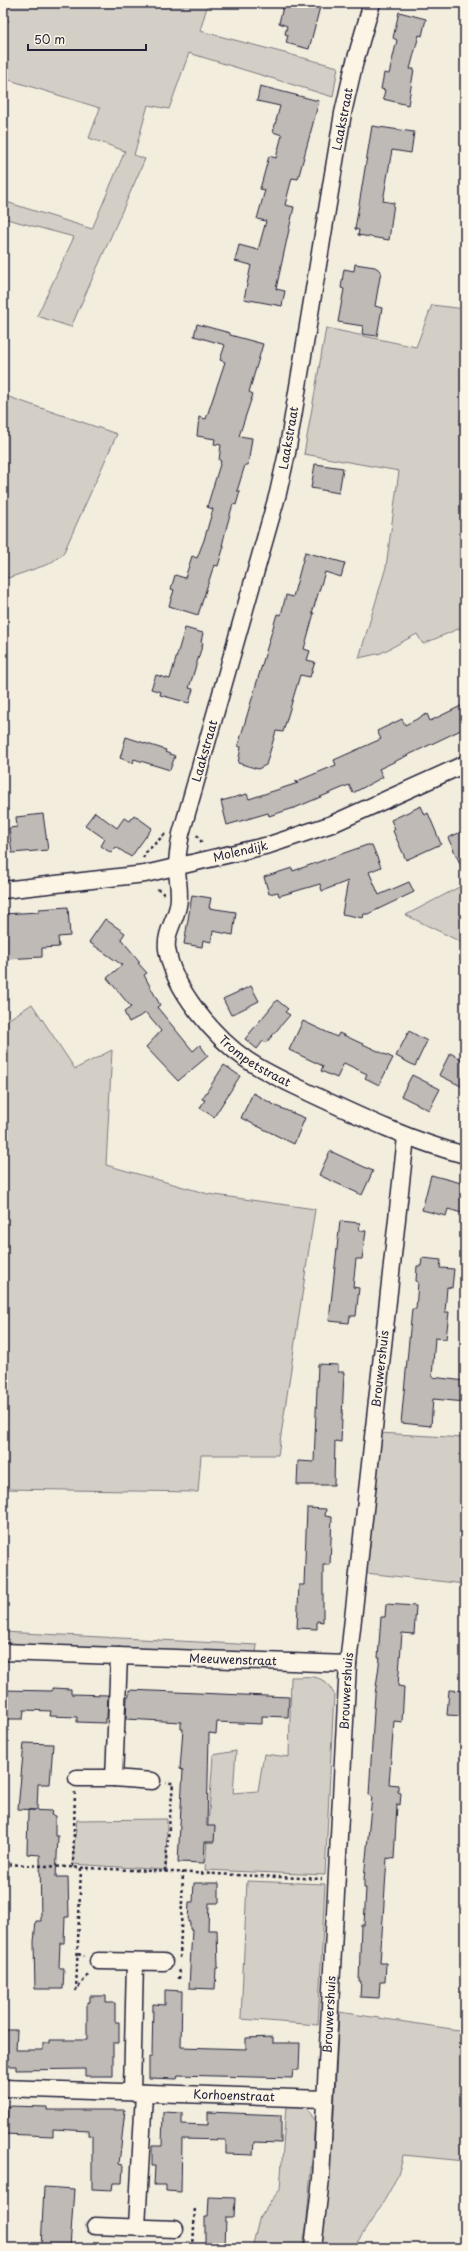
<svg xmlns="http://www.w3.org/2000/svg" width="468" height="2251" viewBox="0 0 468 2251" font-family="'Playpen Sans',sans-serif">
<style>
.green{fill:#d4cfc6;stroke:#7b7880}
.building{fill:#bfbab6;stroke:#22223b}
.lines{fill:none;stroke-linecap:round;stroke-linejoin:round}
.minor-casing{stroke:#22223b;stroke-width:19}
.path{stroke:#22223b;stroke-width:2.5;stroke-dasharray:3 3;stroke-linecap:butt}
.minor{stroke:#fcf5e5;stroke-width:16}
.labels{text-anchor:middle;stroke-width:3.5;stroke-linejoin:round;paint-order:stroke}
.street-label{font-size:12px;fill:#22223b;stroke:#fcf5e5}
</style>
<rect width="100%" height="100%" fill="#f3edde"/>
<filter id="ink" filterUnits="userSpaceOnUse"><feTurbulence type="fractalNoise" baseFrequency=".025" numOctaves="2"/><feDisplacementMap in="SourceGraphic" scale="8" xChannelSelector="R" yChannelSelector="G"/><feConvolveMatrix kernelMatrix="1 2 1 2 8 2 1 2 1" color-interpolation-filters="sRGB"/></filter>
<g filter="url(#ink)">
<path class="green" d="M 3,3 L 208,3 L 200,31 L 338,67 L 333,97 L 189,53 L 169,109 L 148,105 L 134,155 L 145,159 L 71,327 L 37,316 L 74,237 L 3,218 L 3,201 L 92,229 L 125,151 L 89,138 L 100,108 L 3,78 L 3,34 L 9,20 L 3,18 Z
M 432,305 L 465,309 L 465,626 L 423,644 L 417,634 L 381,653 L 359,658 L 386,567 L 399,471 L 304,454 L 326,328 L 416,347 Z
M 3,395 L 117,434 L 63,554 L 49,564 L 8,578 L 3,576 Z
M 465,884 L 465,944 L 406,915 Z
M 32,1004 L 75,1069 L 112,1050 L 106,1165 L 208,1194 L 315,1209 L 278,1455 L 201,1455 L 198,1492 L 3,1489 L 3,1023 Z
M 379,1433 L 465,1438 L 465,1584 L 366,1573 Z
M 3,1632 L 257,1645 L 256,1654 L 3,1644 Z
M 291,1677 C 312,1677 323,1673 334,1694 L 325,1875 L 205,1870 L 213,1755 L 236,1751 L 233,1793 L 258,1791 L 264,1754 L 289,1757 Z
M 167,1819 L 166,1870 L 72,1864 L 77,1820 Z
M 247,1881 L 325,1884 L 318,2025 L 241,2019 Z
M 339,2012 L 465,2031 L 465,2161 L 403,2155 C 401,2180 371,2221 356,2244 L 363,2248 L 322,2248 L 334,2115 Z
M 286,2106 L 307,2106 L 315,2122 L 306,2229 L 302,2248 L 252,2248 L 260,2216 L 280,2189 Z"/>
<path class="building" d="M 284,3 L 321,3 L 309,49 L 286,43 L 288,35 L 285,34 L 287,26 L 279,23 Z
M 399,12 L 426,19 L 422,36 L 419,35 L 410,69 L 414,69 L 408,105 L 383,99 L 385,90 L 381,89 L 384,73 L 389,74 L 397,40 L 393,38 Z
M 260,86 L 319,101 L 298,179 L 292,178 L 285,205 L 294,207 L 276,289 L 285,291 L 282,306 L 244,299 L 251,265 L 235,261 L 239,245 L 258,250 L 266,221 L 257,219 L 265,190 L 260,189 L 269,156 L 276,158 L 282,135 L 273,132 L 280,106 L 257,101 Z
M 372,126 L 414,132 L 411,153 L 392,150 L 383,201 L 394,203 L 389,240 L 358,235 L 359,230 L 355,229 Z
M 355,264 L 375,267 L 381,271 L 375,306 L 382,308 L 377,336 L 362,334 L 363,326 L 338,322 L 344,289 L 341,288 L 344,269 L 354,271 Z
M 197,324 L 230,333 L 230,335 L 263,344 L 249,392 L 253,394 L 239,436 L 252,438 L 248,465 L 245,465 L 237,491 L 240,491 L 236,505 L 233,504 L 226,529 L 222,546 L 224,546 L 218,566 L 214,565 L 198,615 L 169,606 L 174,590 L 171,589 L 175,575 L 185,578 L 192,556 L 197,558 L 204,540 L 213,509 L 207,507 L 221,461 L 219,460 L 221,445 L 214,444 L 215,439 L 197,436 L 199,417 L 206,419 L 225,362 L 220,360 L 225,345 L 194,336 Z
M 315,464 L 343,468 L 339,493 L 311,488 Z
M 305,552 L 345,563 L 341,577 L 325,572 L 312,613 L 314,613 L 304,649 L 310,651 L 307,660 L 315,662 L 310,677 L 300,675 L 283,732 L 276,731 L 266,765 L 258,769 L 238,763 L 241,747 L 238,746 L 277,614 L 281,615 L 286,595 L 293,597 Z
M 185,628 L 203,633 L 201,642 L 203,643 L 189,688 L 193,689 L 189,703 L 160,695 L 161,692 L 151,689 L 156,675 L 170,679 Z
M 465,704 L 465,728 L 379,769 L 383,777 L 353,793 L 349,785 L 297,807 L 269,816 L 268,813 L 227,825 L 221,801 L 247,794 L 249,799 L 298,783 L 295,782 L 336,765 L 334,760 L 381,739 L 377,731 L 402,719 L 405,725 L 427,714 L 430,721 Z
M 126,737 L 166,750 L 165,752 L 175,756 L 170,770 L 134,759 L 133,763 L 120,758 Z
M 421,806 L 425,815 L 428,813 L 441,844 L 406,860 L 393,831 L 395,829 L 391,820 Z
M 95,812 L 117,828 L 124,818 L 130,821 L 134,815 L 152,828 L 131,857 L 116,847 L 111,853 L 101,846 L 105,839 L 85,825 Z
M 43,814 L 48,850 L 12,853 L 9,828 L 17,827 L 16,817 Z
M 465,830 L 465,874 L 448,838 Z
M 367,845 L 372,845 L 381,867 L 369,872 L 379,895 L 409,882 L 414,892 L 368,914 L 364,914 L 363,918 L 342,914 L 348,881 L 322,891 L 320,884 L 279,896 L 278,892 L 269,894 L 264,877 L 292,868 L 293,871 Z
M 192,895 L 211,898 L 209,908 L 236,912 L 233,935 L 213,931 L 211,942 L 203,940 L 202,947 L 184,944 Z
M 68,907 L 70,936 L 58,937 L 59,947 L 42,948 L 42,957 L 5,959 L 3,914 L 39,912 L 39,909 Z
M 105,919 L 125,933 L 121,939 L 140,962 L 138,963 L 147,973 L 144,975 L 160,1005 L 157,1007 L 193,1051 L 200,1045 L 208,1056 L 178,1081 L 146,1047 L 161,1031 L 146,1013 L 129,1022 L 124,1012 L 131,1007 L 107,978 L 122,965 L 89,942 Z
M 251,986 L 259,1001 L 231,1015 L 223,999 Z
M 277,1000 L 288,1009 L 285,1012 L 290,1015 L 266,1043 L 263,1041 L 257,1049 L 245,1039 Z
M 303,1021 L 337,1037 L 339,1033 L 393,1058 L 379,1085 L 365,1078 L 367,1074 L 344,1063 L 337,1078 L 321,1071 L 323,1066 L 289,1050 Z
M 409,1031 L 427,1041 L 415,1066 L 396,1056 Z
M 450,1053 L 465,1061 L 465,1088 L 439,1075 Z
M 224,1065 L 240,1076 L 214,1117 L 200,1108 L 205,1100 L 202,1099 Z
M 412,1075 L 440,1089 L 429,1110 L 401,1096 Z
M 253,1093 L 278,1107 L 305,1118 L 294,1144 L 241,1118 Z
M 330,1151 L 373,1171 L 362,1195 L 319,1175 Z
M 431,1175 L 465,1184 L 465,1214 L 448,1209 L 446,1216 L 422,1210 Z
M 340,1221 L 360,1223 L 359,1230 L 366,1231 L 362,1259 L 356,1259 L 353,1287 L 359,1288 L 356,1316 L 350,1316 L 349,1323 L 329,1321 Z
M 422,1258 L 441,1260 L 440,1268 L 454,1269 L 452,1288 L 447,1287 L 445,1312 L 449,1312 L 446,1339 L 435,1338 L 432,1377 L 465,1381 L 465,1402 L 433,1399 L 431,1426 L 401,1423 L 412,1309 L 416,1309 L 418,1282 L 416,1281 L 417,1266 L 421,1266 Z
M 318,1364 L 338,1365 L 338,1372 L 344,1372 L 341,1442 L 335,1441 L 334,1485 L 297,1485 L 298,1461 L 314,1462 Z
M 307,1508 L 326,1509 L 325,1516 L 332,1517 L 330,1565 L 323,1565 L 323,1622 L 317,1621 L 317,1629 L 297,1628 L 299,1585 L 304,1585 Z
M 386,1604 L 416,1606 L 414,1634 L 402,1633 L 398,1686 L 404,1687 L 402,1722 L 394,1721 L 389,1784 L 398,1785 L 398,1792 L 401,1793 L 400,1805 L 397,1804 L 394,1859 L 387,1858 L 380,1963 L 386,1963 L 385,1982 L 380,1982 L 379,1998 L 360,1997 L 361,1981 L 359,1981 L 361,1925 L 364,1925 L 366,1888 L 364,1888 L 364,1879 L 372,1796 L 369,1795 L 375,1694 L 380,1658 L 378,1658 L 381,1617 L 385,1617 Z
M 52,1688 L 71,1689 L 71,1694 L 108,1695 L 107,1719 L 105,1718 L 105,1723 L 77,1722 L 77,1717 L 50,1716 L 51,1711 L 24,1710 L 23,1719 L 3,1719 L 3,1690 L 52,1691 Z
M 129,1690 L 289,1697 L 288,1717 L 262,1716 L 262,1724 L 217,1722 L 216,1734 L 209,1733 L 207,1826 L 215,1826 L 214,1842 L 205,1842 L 204,1863 L 178,1862 L 183,1770 L 180,1769 L 183,1729 L 181,1729 L 181,1722 L 126,1719 L 127,1696 L 129,1696 Z
M 449,1690 L 465,1691 L 464,1716 L 447,1715 Z
M 24,1743 L 53,1744 L 50,1784 L 38,1784 L 37,1810 L 18,1809 Z
M 28,1810 L 52,1811 L 51,1815 L 55,1816 L 55,1836 L 58,1836 L 56,1877 L 68,1877 L 69,1917 L 65,1917 L 64,1943 L 60,1943 L 59,1968 L 64,1968 L 63,1989 L 35,1989 L 34,1942 L 36,1921 L 41,1921 L 40,1855 L 27,1854 Z
M 194,1883 L 219,1883 L 219,1903 L 209,1903 L 208,1930 L 217,1930 L 218,1968 L 216,1968 L 215,1989 L 189,1988 L 192,1929 L 190,1929 L 190,1922 L 188,1922 L 189,1902 L 193,1902 Z
M 165,1990 L 182,1991 L 181,2047 L 246,2049 L 246,2038 L 273,2037 L 273,2043 L 300,2043 L 299,2070 L 293,2070 L 292,2078 L 178,2075 L 177,2079 L 149,2078 L 149,2057 L 152,2057 L 153,2004 L 165,2005 Z
M 90,1996 L 106,1996 L 106,2003 L 115,2003 L 115,2022 L 119,2022 L 119,2043 L 113,2043 L 113,2076 L 85,2076 L 85,2069 L 16,2070 L 16,2066 L 3,2066 L 3,2030 L 17,2030 L 16,2050 L 43,2050 L 43,2043 L 50,2043 L 50,2040 L 87,2040 L 87,2002 L 90,2002 Z
M 7,2106 L 47,2107 L 47,2110 L 125,2110 L 119,2164 L 123,2165 L 122,2183 L 113,2183 L 112,2190 L 92,2189 L 92,2136 L 89,2135 L 89,2131 L 53,2129 L 53,2136 L 3,2134 L 3,2118 L 7,2118 Z
M 163,2112 L 182,2113 L 182,2124 L 208,2125 L 208,2112 L 281,2115 L 281,2143 L 254,2142 L 253,2155 L 226,2154 L 226,2140 L 182,2139 L 181,2192 L 166,2191 L 166,2185 L 154,2185 L 155,2166 L 152,2166 L 152,2146 L 162,2146 Z
M 44,2187 L 74,2189 L 70,2248 L 41,2248 Z
M 209,2197 L 235,2198 L 234,2217 L 226,2217 L 225,2248 L 207,2248 L 207,2244 L 205,2244 L 205,2217 L 208,2217 Z"/>
<g class="lines">
<g class="minor-casing">
<g id="minor">
<path id="s1" d="M 372,3 L 354,65 L 343,113 L 287,453 L 278,493 L 181,834 C 179,845 177,856 177,867 C 177,880 181,893 178,906 C 175,921 165,933 167,949 C 173,989 215,1038 247,1060 C 268,1074 291,1084 314,1095 C 363,1118 412,1141 465,1155"/>
<path id="s2" d="M 3,890 L 145,874 L 269,845 L 332,824 L 465,764"/>
<path id="s3" d="M 3,1652 L 348,1664"/>
<path d="M 119,1656 L 114,1778 L 152,1781"/>
<path d="M 77,1778 L 114,1778"/>
<path d="M 98,1961 L 164,1962"/>
<path id="s4" d="M 3,2088 L 324,2099"/>
<path d="M 132,2092 L 135,1962"/>
<path d="M 95,2226 L 175,2229"/>
<path d="M 137,2227 L 144,2093"/>
<path id="s5" d="M 313,2248 L 321,2179 L 348,1664 L 406,1137"/>
</g>
</g>
<path class="path" d="M 197,835 L 203,844
M 143,858 L 146,852 L 165,834
M 157,889 L 164,894
M 3,1864 L 322,1879
M 73,1867 L 75,1792
M 81,1868 L 76,1990 L 89,1974
M 165,1872 L 173,1783 L 166,1783
M 78,1954 L 84,1956
M 180,1958 L 183,1872
M 179,1979 L 180,1967
M 193,2248 L 195,2206"/>
<use href="#minor" class="minor"/>
</g>
</g>
<g class="labels">
<g class="street-label">
<text transform="translate(343 119) rotate(-79)" y="4">Laakstraat</text>
<text transform="translate(289 438) rotate(-80)" y="4">Laakstraat</text>
<text transform="translate(205 751) rotate(-74)" y="4">Laakstraat</text>
<text dy="4" stroke="none"><textPath href="#s2" startOffset="241">Molendijk</textPath></text>
<text dy="4" stroke="none"><textPath href="#s1" startOffset="1118">Trompetstraat</textPath></text>
<text dy="4" stroke="none"><textPath href="#s5" startOffset="882">Brouwershuis</textPath></text>
<text dy="4" stroke="none"><textPath href="#s3" startOffset="230">Meeuwenstraat</textPath></text>
<text dy="4" stroke="none"><textPath href="#s5" startOffset="558">Brouwershuis</textPath></text>
<text dy="4" stroke="none"><textPath href="#s5" startOffset="234">Brouwershuis</textPath></text>
<text dy="4" stroke="none"><textPath href="#s4" startOffset="231">Korhoenstraat</textPath></text>
</g>
</g>
<rect width="468" height="2251" fill="none" stroke="#fcf5e5" stroke-width="16"/>
<rect x="8" y="8" width="452" height="2235" fill="none" stroke="#22223b" stroke-width="1.5" filter="url(#ink)"/>
<path d="M28 44v6h118v-6" fill="none" stroke="#22223b" stroke-width="2"/>
<text x="34" y="44" font-size="12" fill="#22223b" stroke="#fcf5e5" stroke-width="3" paint-order="stroke">50 m</text>
</svg>
